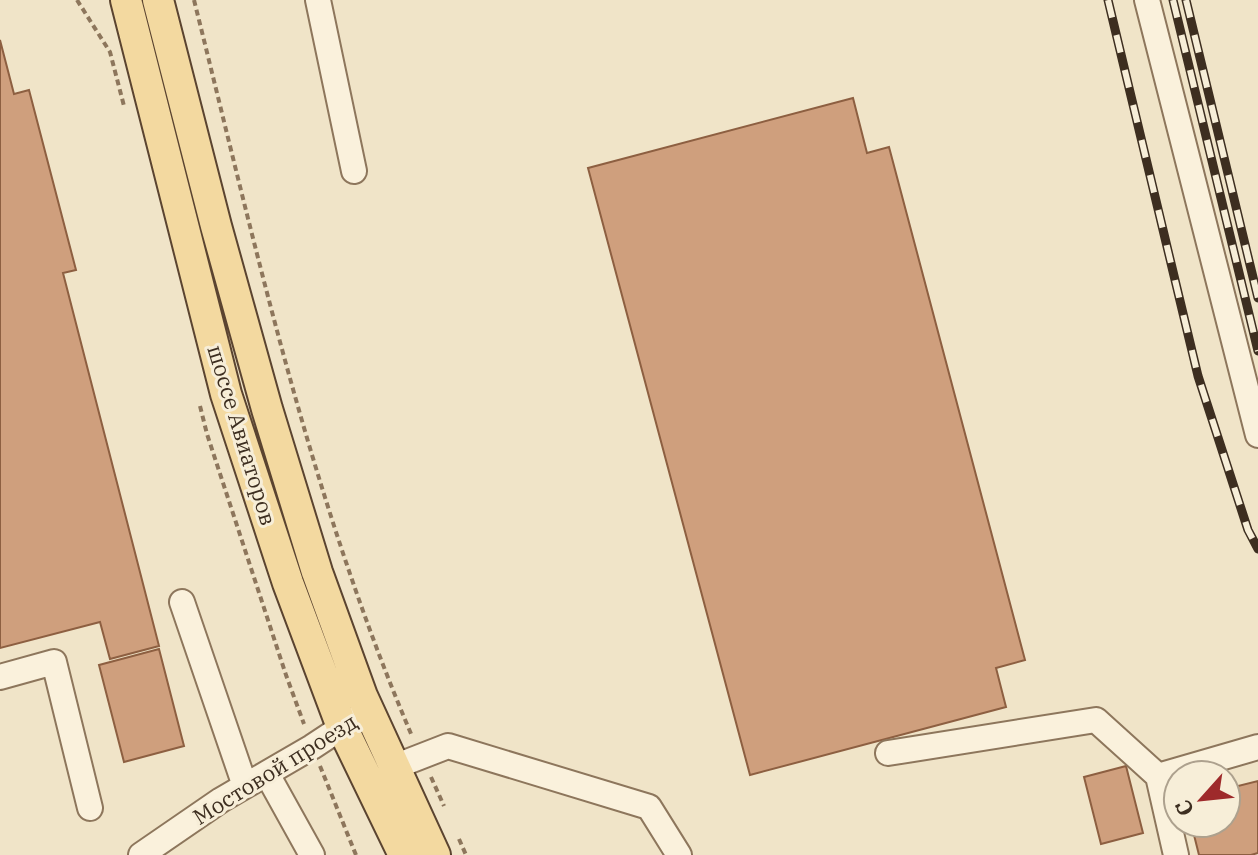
<svg xmlns="http://www.w3.org/2000/svg" width="1258" height="855" viewBox="0 0 1258 855" font-family="'IBM Plex Serif',serif">
<style>
.building{fill:#cf9f7d;stroke:#8d5f41;stroke-width:2}
.lines{fill:none;stroke-linecap:round;stroke-linejoin:round}
.minor-casing{stroke:#8d765c;stroke-width:28}
.major-casing{stroke:#5b4430;stroke-width:34}
.path{stroke:#8d765c;stroke-width:4;stroke-dasharray:6 4;stroke-linecap:butt}
.minor{stroke:#faf1dc;stroke-width:24}
.major{stroke:#f3d9a0;stroke-width:30}
.rail-casing{stroke:#3d2e20;stroke-width:9}
.rail{stroke:#f7eed8;stroke-width:6;stroke-dasharray:18;stroke-linecap:butt}
.labels{text-anchor:middle;stroke-width:6;stroke-linejoin:round;paint-order:stroke}
.street-label{font-size:22px;fill:#3d2e20;stroke:#f7eed8}
</style>
<rect width="100%" height="100%" fill="#f0e4c8"/>
<path class="building" d="M 0,40 L 14,94 L 29,90 L 76,270 L 63,273 L 159,646 L 110,659 L 100,622 L 0,648 Z
M 853,98 L 867,153 L 889,147 L 1025,660 L 996,668 L 1006,707 L 750,775 L 588,168 Z
M 159,649 L 184,746 L 124,762 L 99,665 Z
M 1126,766 L 1143,833 L 1101,844 L 1084,777 Z
M 1258,781 L 1258,853 L 1251,855 L 1199,855 L 1191,823 L 1226,823 L 1226,789 Z"/>
<g class="lines">
<g class="minor-casing">
<path id="minor" d="M 318,0 L 354,171
M 1147,0 L 1258,435
M 182,602 L 245,786
M 0,677 L 54,662 L 90,808
M 888,753 L 1096,720 L 1158,776
M 394,767 L 448,746 L 649,807 L 679,855
M 267,774 L 312,855
M 141,855 L 221,800 L 312,747 L 356,718
M 1176,855 L 1158,776 L 1258,747"/>
</g>
<g class="major-casing">
<path id="major" d="M 126,0 L 226,394 L 288,583 L 342,727 L 404,855
M 158,0 L 216,226 L 267,409 L 317,572 L 362,696 L 435,855"/>
</g>
<path class="path" d="M 77,0 L 110,52 L 124,106
M 194,0 C 256,248 311,500 412,736
M 200,406 L 207,434 L 286,675 L 304,724
M 320,766 L 356,855
M 431,777 L 444,806
M 459,839 L 466,855"/>
<use href="#minor" class="minor"/>
<use href="#major" class="major"/>
<g class="rail-casing">
<path id="rail" d="M 1108,0 L 1198,376 L 1248,530 L 1258,549
M 1173,0 L 1258,351
M 1186,0 L 1258,298"/>
</g>
<use href="#rail" class="rail"/>
</g>
<g class="labels">
<g class="street-label">
<text transform="translate(242 435) rotate(73)" y="8">шоссе Авиаторов</text>
<text transform="translate(275 769) rotate(-32)" y="8">Мостовой проезд</text>
</g>
</g>
<g transform="translate(1202 799) rotate(243)"><circle r="38" fill="#f7eed8" stroke="#ada18e" stroke-width="2"/>
<path d="M0-6L14 30L0 20L-14 30Z" fill="#9e2a2b"/>
<text y="-12" font-size="22" font-weight="bold" text-anchor="middle" fill="#3d2e20">С</text>
</g>
</svg>
